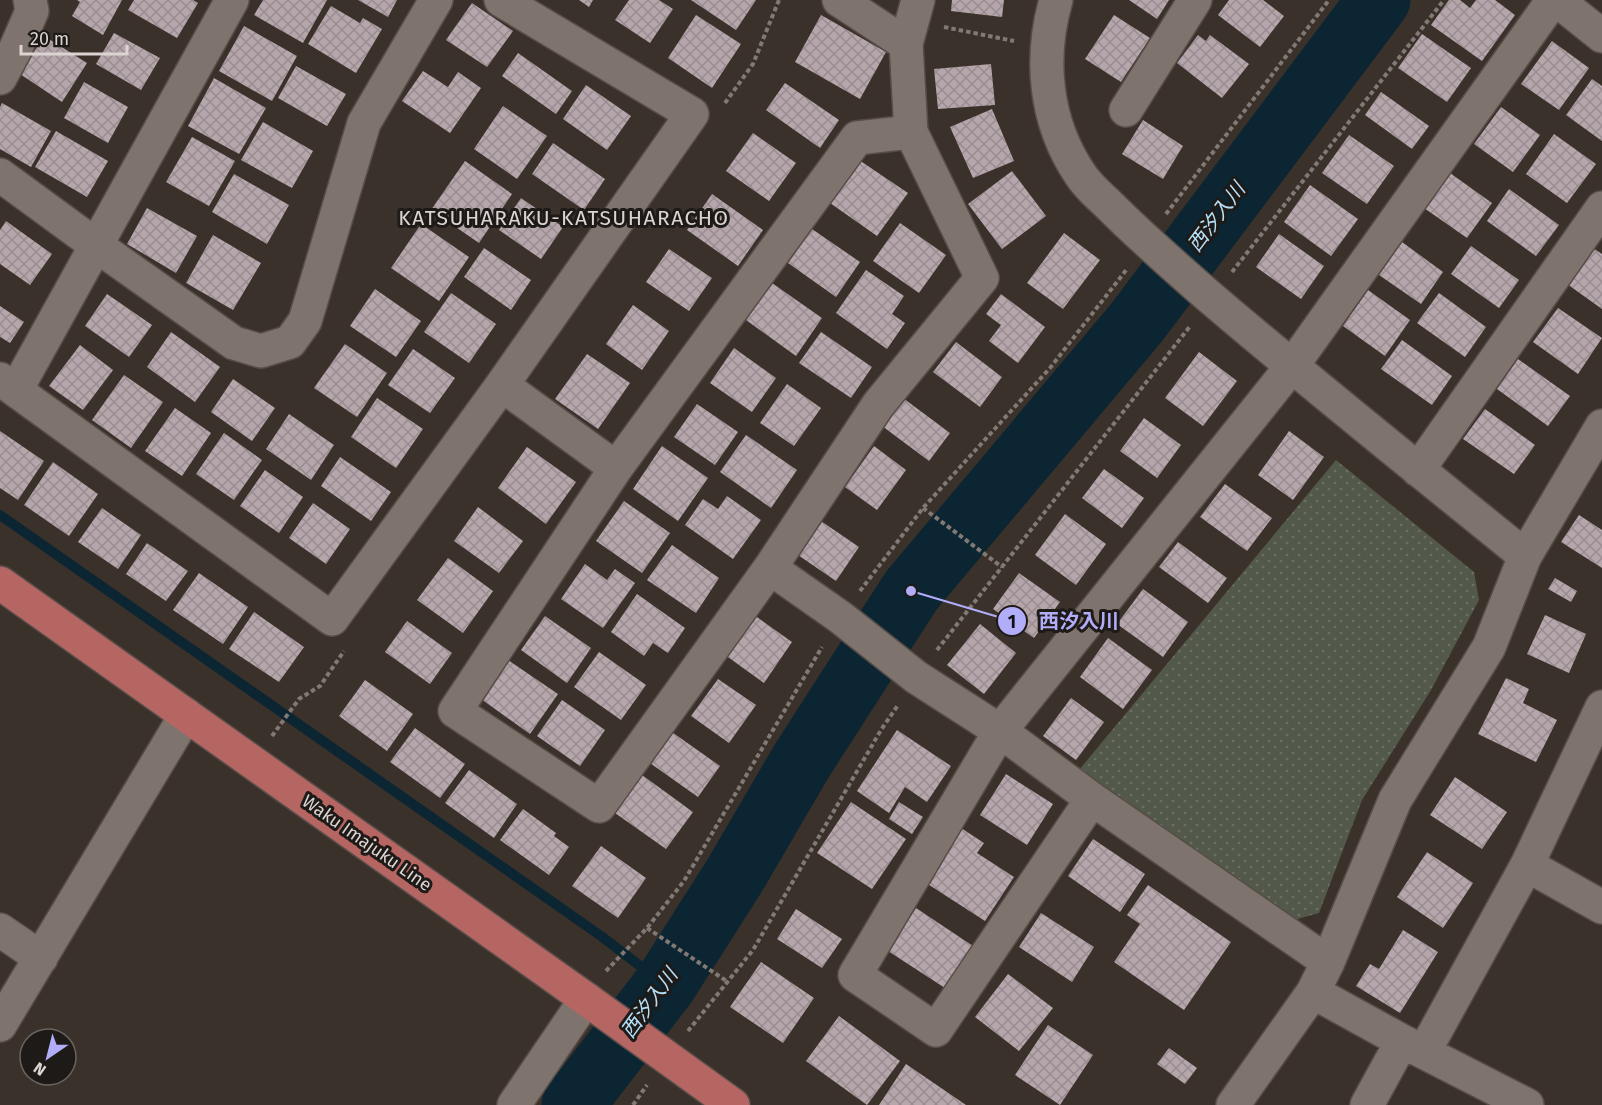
<svg xmlns="http://www.w3.org/2000/svg" width="1602" height="1105" viewBox="0 0 1602 1105" font-family="'Fira Sans','Noto Sans JP',sans-serif">
<style>
.park{fill:url(#park-dots)}
.lines{fill:none;stroke-linecap:round;stroke-linejoin:round}
.stream{stroke:#0b2532;stroke-width:10}
.river{stroke:#0b2532;stroke-width:63}
.building{fill:url(#building-cross-hatch)}
.minor-casing{stroke:#564d49;stroke-width:36}
.major-casing{stroke:#564d49;stroke-width:36}
.path{stroke:#817974;stroke-width:4;stroke-dasharray:4.5 3;stroke-linecap:butt}
.minor{stroke:#7f736d;stroke-width:33}
.major{stroke:#b56562;stroke-width:33}
.labels{text-anchor:middle;stroke-width:6;stroke-linejoin:round;paint-order:stroke}
.street-label{font-size:18px;fill:#dbd4d1;stroke:#1e1a17}
.water-label{font-size:20px;font-style:italic;fill:#b5e0f9;stroke:#1e1a17}
.quarter-label{font-size:21px;letter-spacing:1.5px;fill:#dbd4d1;stroke:#1e1a17}
.leader{fill:none;stroke:#b2adf9;stroke-width:2}
.callout-dot{fill:#b2adf9;stroke:#1e1a17;stroke-width:2}
.mark-label{font-size:18px;text-anchor:middle;font-weight:bold;fill:#111}
.callout-label{font-size:20px;text-anchor:middle;font-weight:bold;fill:#b2adf9;stroke:#1e1a17;stroke-width:6;stroke-linejoin:round;paint-order:stroke}
</style>
<defs>
<pattern id="park-dots" width="8" height="8" patternUnits="userSpaceOnUse" patternTransform="scale(1.5)"><rect width="8" height="8" fill="#53594a"/><path d="M2 2h.1M6 6h.1" fill="none" stroke="#6b7063" stroke-width="1.8" stroke-linecap="round"/></pattern>
<pattern id="building-cross-hatch" width="8" height="8" patternUnits="userSpaceOnUse" patternTransform="scale(1.5)"><rect width="8" height="8" fill="#b5a6ab"/><path d="M0 0l8 8M0 8l8-8" fill="none" stroke="#988c90"/></pattern>
</defs>
<rect width="100%" height="100%" fill="#3b312b"/>
<path class="park" d="M 1336,460 L 1474,572 L 1479,600 L 1431,690 L 1362,800 L 1319,913 L 1294,920 L 1079,770 Z"/>
<g class="lines">
<path class="stream" d="M 0,515 L 601,936 L 665,985"/>
<path class="river" d="M 573,1105 L 665,985 L 735,875 L 801,762 L 911,591 L 1137,322 L 1379,0"/>
</g>
<path class="building" d="M 77,0 L 122,0 L 103,35 L 72,16 L 80,2 Z
M 134,0 L 193,0 L 198,3 L 177,38 L 128,10 Z
M 263,0 L 327,0 L 303,43 L 254,15 Z
M 358,0 L 397,0 L 388,17 Z
M 579,0 L 593,0 L 589,7 Z
M 629,0 L 659,0 L 673,9 L 650,43 L 615,20 Z
M 691,0 L 756,0 L 736,30 Z
M 952,0 L 1004,0 L 1002,17 L 951,11 Z
M 1129,0 L 1169,0 L 1157,19 Z
M 1229,0 L 1263,0 L 1284,16 L 1260,47 L 1218,15 Z
M 1449,0 L 1460,0 L 1470,8 L 1476,0 L 1495,0 L 1515,15 L 1482,61 L 1431,25 Z
M 472,3 L 513,31 L 487,67 L 446,40 Z
M 331,6 L 360,23 L 363,18 L 382,29 L 356,73 L 308,44 Z
M 696,15 L 741,44 L 712,88 L 668,58 Z
M 821,15 L 886,52 L 860,99 L 795,62 Z
M 1114,15 L 1150,38 L 1121,82 L 1085,59 Z
M 244,26 L 297,56 L 272,101 L 219,71 Z
M 114,33 L 160,58 L 141,90 L 96,64 Z
M 1422,34 L 1471,68 L 1447,102 L 1398,68 Z
M 1198,35 L 1206,41 L 1210,35 L 1249,64 L 1222,98 L 1177,63 Z
M 44,36 L 87,63 L 62,102 L 20,74 Z
M 1552,41 L 1589,68 L 1559,110 L 1521,84 Z
M 518,53 L 572,91 L 556,114 L 502,76 Z
M 991,64 L 995,105 L 938,109 L 934,69 Z
M 296,66 L 346,94 L 327,126 L 278,98 Z
M 423,71 L 448,87 L 458,72 L 481,88 L 450,133 L 402,101 Z
M 214,78 L 266,108 L 239,154 L 188,126 Z
M 1592,79 L 1602,86 L 1602,141 L 1566,115 Z
M 84,82 L 128,107 L 108,143 L 64,118 Z
M 785,83 L 839,120 L 820,148 L 766,110 Z
M 586,85 L 631,116 L 607,150 L 563,119 Z
M 1381,92 L 1429,126 L 1412,149 L 1365,115 Z
M 2,103 L 51,131 L 31,167 L 0,149 L 0,107 Z
M 503,106 L 547,136 L 517,179 L 474,149 Z
M 1501,107 L 1540,135 L 1513,172 L 1474,144 Z
M 992,109 L 1014,161 L 973,178 L 950,127 Z
M 1143,120 L 1183,146 L 1163,179 L 1122,154 Z
M 263,122 L 313,151 L 292,188 L 241,160 Z
M 56,131 L 108,161 L 87,197 L 35,167 Z
M 753,133 L 796,163 L 769,201 L 726,171 Z
M 1554,134 L 1596,164 L 1567,203 L 1526,174 Z
M 1349,135 L 1394,166 L 1367,204 L 1322,173 Z
M 192,137 L 235,161 L 209,206 L 166,182 Z
M 553,143 L 605,179 L 584,210 L 532,174 Z
M 859,160 L 908,193 L 877,236 L 830,203 Z
M 465,161 L 512,194 L 479,243 L 431,210 Z
M 1012,171 L 1046,216 L 1002,249 L 968,204 Z
M 1450,173 L 1492,203 L 1467,238 L 1424,208 Z
M 234,174 L 289,205 L 267,244 L 212,212 Z
M 1310,185 L 1358,219 L 1331,256 L 1284,222 Z
M 1509,189 L 1559,225 L 1536,256 L 1487,221 Z
M 712,194 L 763,230 L 738,266 L 687,230 Z
M 521,198 L 563,227 L 541,259 L 499,230 Z
M 147,208 L 197,236 L 176,273 L 127,244 Z
M 6,221 L 52,254 L 30,285 L 0,264 L 0,230 Z
M 900,223 L 946,255 L 919,293 L 873,261 Z
M 421,224 L 469,257 L 439,301 L 391,268 Z
M 812,229 L 860,262 L 836,297 L 788,263 Z
M 1064,233 L 1100,260 L 1063,309 L 1027,283 Z
M 1279,234 L 1324,266 L 1301,299 L 1256,267 Z
M 213,235 L 261,263 L 233,310 L 186,283 Z
M 1402,242 L 1443,272 L 1421,304 L 1379,275 Z
M 1471,246 L 1519,280 L 1499,308 L 1451,274 Z
M 484,248 L 531,280 L 511,310 L 464,277 Z
M 1593,248 L 1602,254 L 1602,309 L 1567,284 Z
M 669,249 L 712,278 L 689,311 L 646,282 Z
M 866,270 L 904,296 L 892,314 L 905,323 L 887,349 L 836,313 Z
M 772,283 L 822,318 L 796,356 L 746,320 Z
M 375,289 L 421,321 L 396,357 L 350,326 Z
M 1368,290 L 1410,320 L 1385,356 L 1343,326 Z
M 451,293 L 496,324 L 469,363 L 424,332 Z
M 1439,293 L 1486,327 L 1465,357 L 1417,323 Z
M 107,294 L 152,325 L 129,357 L 85,326 Z
M 1001,294 L 1045,327 L 1018,363 L 989,341 L 1001,325 L 986,314 Z
M 633,305 L 669,331 L 642,370 L 606,344 Z
M 0,306 L 24,322 L 10,343 L 0,337 Z
M 1558,308 L 1602,338 L 1578,374 L 1533,342 Z
M 171,332 L 220,367 L 195,402 L 147,367 Z
M 821,332 L 872,367 L 851,398 L 799,363 Z
M 1402,340 L 1452,376 L 1432,405 L 1381,369 Z
M 956,342 L 1002,377 L 980,407 L 933,372 Z
M 345,344 L 387,373 L 357,417 L 314,388 Z
M 80,345 L 113,370 L 83,410 L 49,386 Z
M 734,348 L 776,378 L 752,412 L 710,383 Z
M 413,349 L 455,378 L 430,413 L 388,385 Z
M 1199,352 L 1237,381 L 1203,426 L 1165,398 Z
M 587,354 L 630,383 L 598,429 L 555,399 Z
M 1518,359 L 1570,396 L 1548,426 L 1497,389 Z
M 124,375 L 163,402 L 131,448 L 92,420 Z
M 233,379 L 275,408 L 252,441 L 211,412 Z
M 787,384 L 821,408 L 794,446 L 760,423 Z
M 377,398 L 423,429 L 396,468 L 351,437 Z
M 903,398 L 950,433 L 929,461 L 882,426 Z
M 697,404 L 738,432 L 715,465 L 674,437 Z
M 175,408 L 211,433 L 182,476 L 145,451 Z
M 1485,409 L 1535,445 L 1514,474 L 1463,439 Z
M 289,414 L 334,445 L 311,480 L 266,449 Z
M 1144,418 L 1181,445 L 1157,478 L 1120,451 Z
M 0,431 L 44,461 L 18,500 L 0,488 Z
M 1289,431 L 1324,457 L 1293,500 L 1258,475 Z
M 224,433 L 262,460 L 234,500 L 196,474 Z
M 746,435 L 797,470 L 771,508 L 720,472 Z
M 662,446 L 708,478 L 678,521 L 633,489 Z
M 874,446 L 906,470 L 877,510 L 845,487 Z
M 527,447 L 576,482 L 546,524 L 498,488 Z
M 340,457 L 391,492 L 371,521 L 321,486 Z
M 53,462 L 98,494 L 69,536 L 24,505 Z
M 1104,469 L 1144,498 L 1122,528 L 1082,498 Z
M 265,470 L 303,497 L 279,533 L 240,506 Z
M 1225,484 L 1272,518 L 1247,551 L 1200,517 Z
M 727,496 L 761,520 L 733,559 L 685,525 L 703,499 L 718,509 Z
M 624,501 L 670,533 L 642,573 L 596,541 Z
M 313,503 L 350,529 L 326,564 L 289,538 Z
M 478,507 L 523,541 L 499,573 L 454,541 Z
M 102,508 L 141,535 L 118,569 L 78,542 Z
M 1065,514 L 1106,544 L 1076,585 L 1035,555 Z
M 1579,515 L 1602,530 L 1602,568 L 1561,542 Z
M 818,519 L 859,547 L 836,581 L 795,553 Z
M 1178,542 L 1227,578 L 1208,603 L 1159,567 Z
M 147,543 L 188,571 L 166,601 L 126,574 Z
M 672,545 L 719,578 L 696,613 L 647,580 Z
M 448,558 L 493,591 L 463,633 L 417,600 Z
M 585,564 L 607,580 L 615,569 L 635,583 L 603,628 L 561,599 Z
M 199,573 L 248,607 L 223,644 L 173,610 Z
M 1019,573 L 1060,602 L 1034,638 L 993,609 Z
M 1555,578 L 1577,591 L 1571,602 L 1548,589 Z
M 1143,589 L 1188,622 L 1163,657 L 1117,624 Z
M 637,594 L 685,628 L 668,653 L 653,643 L 644,656 L 611,632 Z
M 747,610 L 792,642 L 764,683 L 718,650 Z
M 254,612 L 304,647 L 279,682 L 229,649 Z
M 1545,615 L 1586,634 L 1569,673 L 1527,654 Z
M 545,616 L 591,648 L 567,683 L 521,650 Z
M 407,621 L 452,653 L 430,684 L 385,652 Z
M 980,624 L 1016,653 L 984,694 L 947,665 Z
M 1108,638 L 1152,670 L 1123,709 L 1080,677 Z
M 599,652 L 646,685 L 621,720 L 574,687 Z
M 508,660 L 558,694 L 530,734 L 481,699 Z
M 1506,678 L 1529,689 L 1523,703 L 1557,720 L 1536,762 L 1478,734 Z
M 718,679 L 756,705 L 729,743 L 691,716 Z
M 365,680 L 413,714 L 387,751 L 339,716 Z
M 1071,698 L 1104,722 L 1076,760 L 1043,736 Z
M 562,700 L 605,730 L 580,766 L 537,736 Z
M 415,728 L 465,764 L 440,798 L 390,762 Z
M 669,730 L 720,766 L 698,797 L 647,761 Z
M 897,730 L 951,766 L 927,802 L 905,787 L 889,813 L 857,791 Z
M 469,770 L 517,804 L 494,838 L 445,803 Z
M 1006,774 L 1053,804 L 1027,845 L 980,815 Z
M 642,775 L 693,812 L 666,849 L 615,813 Z
M 1455,777 L 1507,812 L 1482,849 L 1430,815 Z
M 851,802 L 906,839 L 872,889 L 817,853 Z
M 899,802 L 923,817 L 912,834 L 889,819 Z
M 523,809 L 556,833 L 554,836 L 569,847 L 549,875 L 500,840 Z
M 958,826 L 984,843 L 977,853 L 1014,877 L 985,921 L 923,881 Z
M 1093,839 L 1145,874 L 1120,912 L 1068,876 Z
M 601,846 L 646,878 L 618,918 L 572,886 Z
M 1427,852 L 1473,883 L 1443,928 L 1397,897 Z
M 1148,885 L 1231,942 L 1184,1010 L 1114,962 L 1140,924 L 1127,915 Z
M 916,908 L 976,948 L 948,990 L 888,951 Z
M 796,909 L 842,939 L 822,968 L 777,939 Z
M 1041,913 L 1094,947 L 1072,982 L 1019,947 Z
M 1403,930 L 1438,952 L 1400,1013 L 1356,986 L 1370,964 L 1379,969 Z
M 761,962 L 814,998 L 783,1043 L 730,1007 Z
M 1008,974 L 1053,1008 L 1019,1051 L 975,1017 Z
M 839,1016 L 900,1061 L 867,1105 L 806,1061 Z
M 1048,1025 L 1093,1055 L 1060,1105 L 1015,1075 Z
M 1169,1048 L 1197,1068 L 1185,1084 L 1157,1064 Z
M 906,1064 L 966,1105 L 879,1105 Z"/>
<g class="lines">
<g class="minor-casing">
<path id="minor" d="M 839,0 L 906,44
M 1056,0 C 1039,59 1045,122 1080,174 C 1088,187 1101,197 1111,207 C 1141,237 1173,265 1205,293 C 1310,383 1418,469 1525,556
M 1557,0 L 1602,36
M 0,78 L 15,50 L 32,11 L 30,0
M 1126,110 L 1195,0
M 911,132 L 857,138 L 616,468 L 455,711 L 599,806 L 770,568 L 878,405 L 982,278 L 911,132 L 906,44 L 918,0
M 0,175 L 97,246 L 234,343 L 261,351 L 290,342 L 305,321 L 364,123 L 436,0
M 0,379 L 332,619 L 502,385 L 692,114 L 501,0
M 502,385 L 616,468
M 16,390 L 232,0
M 1418,470 L 1602,208
M 770,568 L 840,617 L 916,677 L 1000,731 L 1092,799 L 1328,962
M 1092,799 L 936,1030 L 855,975 L 1000,731 L 1292,366 L 1553,0
M 1527,865 L 1602,907
M 0,930 L 41,958
M 1313,992 L 1402,1041 L 1527,1105
M 0,1025 L 186,715
M 1424,1052 L 1527,865 L 1602,707
M 514,1105 L 586,999
M 1233,1105 L 1313,992 L 1328,962 L 1395,800 L 1489,647 L 1525,556 L 1602,426
M 1367,1105 L 1402,1041"/>
</g>
<g class="major-casing">
<path id="major" d="M 0,583 L 586,999 L 733,1105"/>
</g>
<path class="path" d="M 944,27 L 1014,41
M 725,103 L 753,64 L 779,0
M 1166,214 L 1329,0
M 1232,272 L 1444,0
M 923,508 L 1002,567
M 860,591 L 923,508 L 1050,368 L 1127,269
M 937,650 L 1191,325
M 272,736 L 299,699 L 320,686 L 344,651
M 647,928 L 728,982
M 606,971 L 647,928 L 684,881 L 822,647
M 688,1031 L 753,950 L 881,730 L 898,705
M 633,1105 L 647,1085"/>
<use href="#minor" class="minor"/>
<use href="#major" class="major"/>
</g>
<g class="labels">
<g class="street-label">
<text transform="translate(367 843) rotate(35)" y="6">Waku Imajuku Line</text>
</g>
<g class="water-label">
<text transform="translate(1216 217) rotate(-53)" y="7">西汐入川</text>
<text transform="translate(649 1003) rotate(-54)" y="7">西汐入川</text>
</g>
<g class="quarter-label">
<text x="564" y="225">KATSUHARAKU-KATSUHARACHO</text>
</g>
</g>
<path class="leader" d="M911 591L1012 621"/>
<g class="callout-dot">
<circle cx="911" cy="591" r="6"/>
<circle cx="1012" cy="621" r="15"/>
</g>
<g class="mark-label">
<text x="1012" y="628">1</text>
</g>
<g class="callout-label">
<text x="1079" y="628">西汐入川</text>
</g>
<g transform="translate(48 1057) rotate(215)"><circle r="28" fill="#1e1a17" stroke="#6a6461" stroke-width="1.5"/>
<path d="M0-4.5L10 22L0 15L-10 22Z" fill="#b2adf9"/>
<text y="-9" font-size="16" font-weight="bold" text-anchor="middle" fill="#dbd4d1">N</text>
</g>
<path d="M21 45v9h106v-9" fill="none" stroke="#dbd4d1" stroke-width="3"/>
<text x="30" y="45" font-size="18" fill="#dbd4d1" stroke="#1e1a17" stroke-width="4.5" paint-order="stroke">20 m</text>
</svg>
